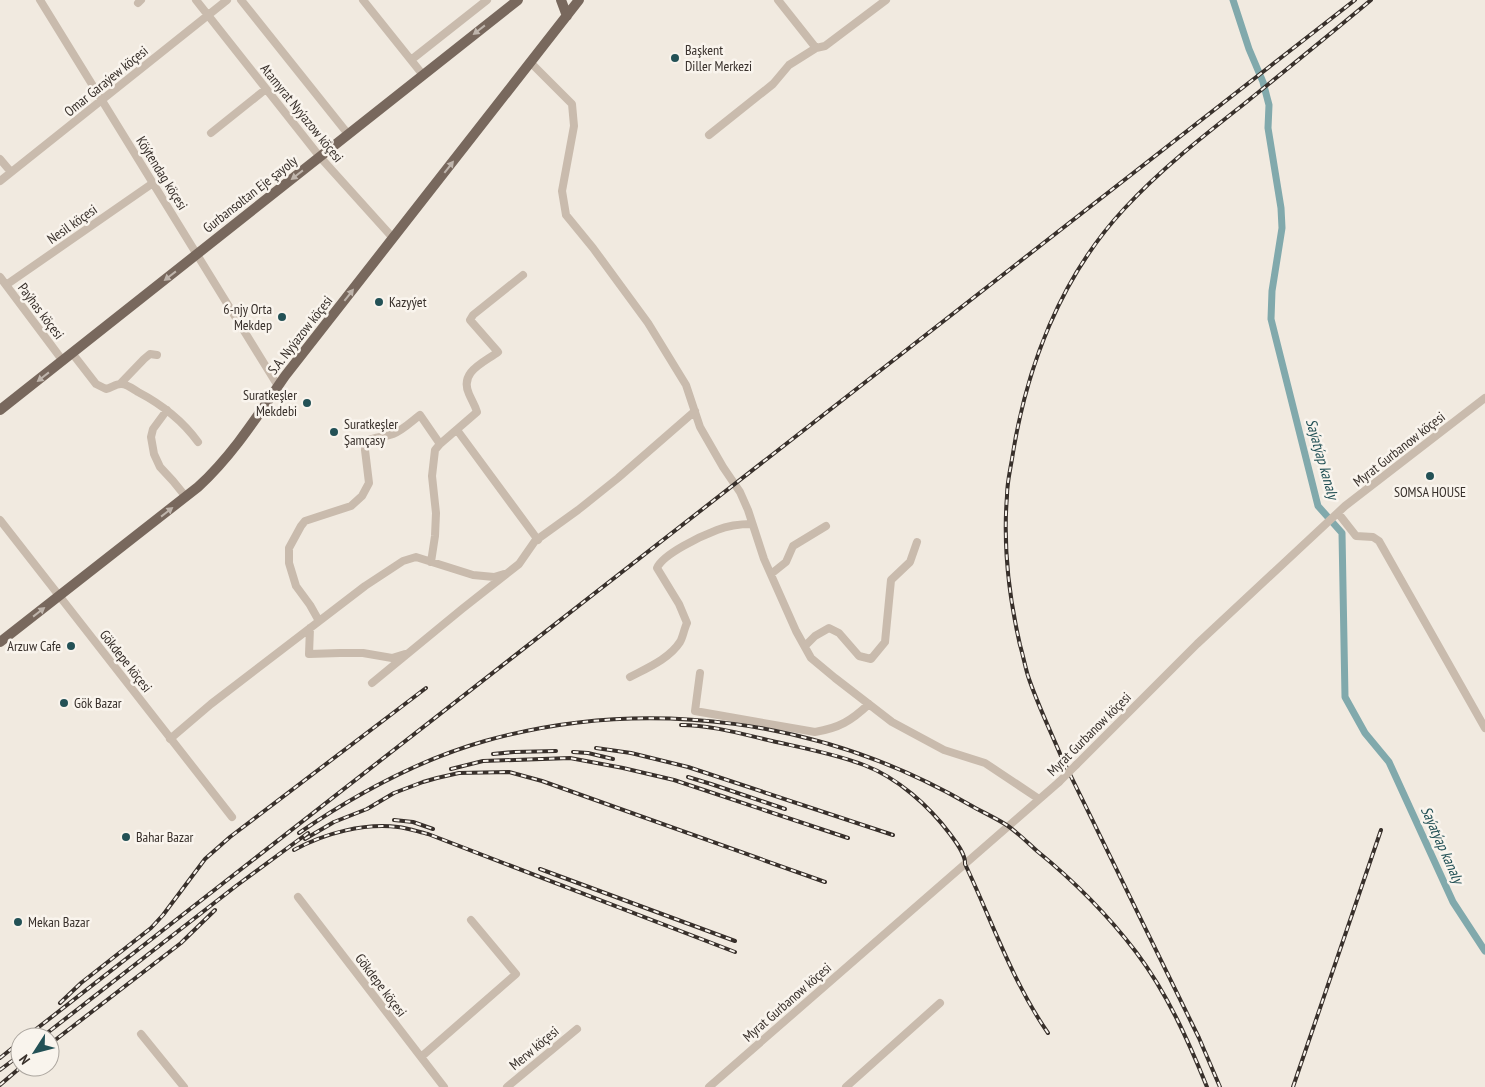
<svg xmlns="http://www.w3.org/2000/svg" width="1485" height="1087" viewBox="0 0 1485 1087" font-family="'PT Sans Narrow',sans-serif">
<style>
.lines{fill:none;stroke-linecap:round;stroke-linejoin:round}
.canal{stroke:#81a9ac;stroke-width:7}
.minor{stroke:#c9bbad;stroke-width:8}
.major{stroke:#78685d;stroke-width:10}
.rail-casing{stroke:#38302b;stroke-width:4}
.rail{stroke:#f9f4ed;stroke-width:2;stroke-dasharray:5.5;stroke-linecap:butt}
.minor-bridge{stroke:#c9bbad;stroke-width:8}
.oneway{fill:#bfb5ac}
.poi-dot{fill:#235156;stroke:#f9f4ed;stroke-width:2}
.labels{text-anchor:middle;stroke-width:5;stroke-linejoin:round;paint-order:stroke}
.poi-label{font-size:14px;fill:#38302b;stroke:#f9f4ed;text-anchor:start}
.street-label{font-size:14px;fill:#38302b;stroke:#f9f4ed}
.water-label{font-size:15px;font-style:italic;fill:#235156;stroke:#f9f4ed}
</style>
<rect width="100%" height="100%" fill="#f1eae0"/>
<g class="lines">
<path class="canal" d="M 1233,0 L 1249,49 L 1263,82 L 1269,105 L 1268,128 L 1281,208 L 1282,228 L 1272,291 L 1271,319 L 1318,506 L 1342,533 L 1345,697 L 1365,733 L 1389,762 L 1453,902 L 1485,951"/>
<path class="minor" d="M 40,0 L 278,386
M 196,0 L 320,157 L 393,238
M 241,0 L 348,134
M 363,0 L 423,75
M 778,0 L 816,48
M 138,3 L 141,0
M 411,60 L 487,0
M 530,62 L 572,104 L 574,126 L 562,191 L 566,215 L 593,248 L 648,323 L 686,385 L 700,427 L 723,467 L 740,492 L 748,510 L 764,559 L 796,631 L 811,658 L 835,678 L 892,722 L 944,750 L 985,763 L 1039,799
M 211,133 L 266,89
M 709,135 L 773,84 L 789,65 L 816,48 L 825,46 L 886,0
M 0,159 L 11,172
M 0,181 L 227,0
M 0,277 L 63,361
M 6,285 L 153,183
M 72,353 L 96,384 L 106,389 C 111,388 116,384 120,384 C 126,383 133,389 138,392 C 161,404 182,420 198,442
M 120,384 L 144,359 L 150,354 L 157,355
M 167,410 L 153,429 L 151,437 L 154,454 L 160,467 L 173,481 L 186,497
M 457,430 L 538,540
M 1338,513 L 1356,536 L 1373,537 L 1379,541 L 1485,728
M 0,520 L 232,817
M 431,562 L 435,536 L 436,513 L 432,476 L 435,450 L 440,444 L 477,412 C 475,405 472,401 469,394 C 459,372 483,363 498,352 L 470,320 L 473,315 L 523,275
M 771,574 L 786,562 L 793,546 L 826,526
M 319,621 L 310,605 L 296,586 L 289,563 L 289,548 L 301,526 L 305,521 L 351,506 L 362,496 L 369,483 L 365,450 L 366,441 C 375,437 384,437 393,434 C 403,430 412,421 420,415 L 440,444
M 310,628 L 309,654 L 340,653 L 363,653 L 392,658 L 405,654
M 805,646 L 815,636 L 829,628 L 839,633 L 859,656 L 871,659 L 885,642 L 891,580 L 910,562 L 917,542
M 700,673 L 695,711 L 815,732 C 839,728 851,721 869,704
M 630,677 C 647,668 669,659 680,642 C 683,637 684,629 687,623 L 679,604 L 657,568 C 663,554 701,536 717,530 C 727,526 741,524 752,524
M 372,683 L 462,609 L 519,564 L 535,541 L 578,510 L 618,478 L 695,411
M 170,739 L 211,704 L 365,586 L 403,561 L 416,557 L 473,575 L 494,577 L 504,574
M 1076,765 L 1197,644 L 1345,506 L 1485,398
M 298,897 L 444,1087
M 141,1034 L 184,1087
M 421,1057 L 516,974 L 471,920
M 507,1087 L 577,1029
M 709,1087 L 1059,782
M 846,1087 L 940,1003"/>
<path class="major" d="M 561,0 L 567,16
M 0,410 L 518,0
M 0,642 L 198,487 C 233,455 258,415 285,376 L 579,0"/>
<g class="rail-casing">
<path id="rail" d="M 681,725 C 711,725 742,734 772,741 C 803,748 835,754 864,765 C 898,778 929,806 950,834 C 956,842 966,855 965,864 C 992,921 1012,981 1048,1033
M 596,748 L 631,753 L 688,767 L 893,835
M 573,752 L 588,753 L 613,759
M 493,754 L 514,752 L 556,751
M 451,769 L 483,761 L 570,758 L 623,768 L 674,780 L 848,838
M 688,777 L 711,784 L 785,809
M 394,820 L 413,822 L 433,829
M 299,833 C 356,794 418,760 485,741 C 648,695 824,720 970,805 C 982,812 996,818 1008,826 C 1018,833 1028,843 1037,851 C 1074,881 1107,914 1136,952 C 1167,993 1188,1040 1207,1087
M 305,839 L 334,822 L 367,809 L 394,793 L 423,782 L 437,778 L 459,773 L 509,772 L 542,781 L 825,882
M 294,850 C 325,833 364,823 398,827 C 408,828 419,832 428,834 L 735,952
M 540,869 L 735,941
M 60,1003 L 81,983 L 151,928 L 163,915 L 205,859 L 230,837 L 426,688
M 26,1037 L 1355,0
M 42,1037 L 236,886 L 308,833
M 50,1044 L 181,943 L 215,910
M 0,1058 L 20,1042
M 0,1070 L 20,1055
M 0,1085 L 21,1067
M 1220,1087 L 1199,1038 L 1061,756 C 1050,730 1037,703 1028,676 C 1025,666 1023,655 1020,645 C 1009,597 1003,545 1007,496 C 1007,483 1010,471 1012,459 C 1026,368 1060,278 1124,209 C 1160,170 1202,137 1244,104 C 1286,70 1329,35 1371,0
M 1293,1087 L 1381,830"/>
</g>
<use href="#rail" class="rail"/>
<path class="minor-bridge" d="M 1059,782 L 1076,765"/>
</g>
<defs><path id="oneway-solid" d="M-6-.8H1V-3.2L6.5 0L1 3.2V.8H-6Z" transform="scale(1.25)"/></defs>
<g class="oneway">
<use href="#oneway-solid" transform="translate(479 30) rotate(142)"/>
<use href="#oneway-solid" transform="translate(449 167) rotate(-52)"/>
<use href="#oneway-solid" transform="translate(297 175) rotate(142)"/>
<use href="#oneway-solid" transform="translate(170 276) rotate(142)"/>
<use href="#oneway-solid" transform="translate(349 295) rotate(-52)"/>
<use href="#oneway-solid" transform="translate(43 377) rotate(142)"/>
<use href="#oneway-solid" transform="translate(167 512) rotate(-38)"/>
<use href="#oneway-solid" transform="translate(39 612) rotate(-38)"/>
</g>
<g class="poi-dot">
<circle cx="675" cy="58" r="5"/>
<circle cx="379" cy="302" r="5"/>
<circle cx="282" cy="317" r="5"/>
<circle cx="307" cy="403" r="5"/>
<circle cx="334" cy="432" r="5"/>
<circle cx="1430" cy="476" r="5"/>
<circle cx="71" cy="646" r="5"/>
<circle cx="64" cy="703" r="5"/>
<circle cx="126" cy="837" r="5"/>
<circle cx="18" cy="922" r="5"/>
</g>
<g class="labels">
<g class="poi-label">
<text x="685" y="55">Başkent<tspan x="685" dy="16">Diller Merkezi</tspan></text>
<text x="389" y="307">Kazyýet</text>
<text x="272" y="314" text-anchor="end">6-njy Orta<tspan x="272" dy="16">Mekdep</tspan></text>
<text x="297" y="400" text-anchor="end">Suratkeşler<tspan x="297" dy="16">Mekdebi</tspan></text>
<text x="344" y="429">Suratkeşler<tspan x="344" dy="16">Şamçasy</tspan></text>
<text x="1430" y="497" text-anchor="middle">SOMSA HOUSE</text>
<text x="61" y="651" text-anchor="end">Arzuw Cafe</text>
<text x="74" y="708">Gök Bazar</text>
<text x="136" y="842">Bahar Bazar</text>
<text x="28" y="927">Mekan Bazar</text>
</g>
<g class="street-label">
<text transform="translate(106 81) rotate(-39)" y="5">Omar Garaýew köçesi</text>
<text transform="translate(302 113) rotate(51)" y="5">Atamyrat Nyýazow köçesi</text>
<text transform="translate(162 173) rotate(58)" y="5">Köýtendag köçesi</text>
<text transform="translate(250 194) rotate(-38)" y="5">Gurbansoltan Eje şayoly</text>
<text transform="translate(72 224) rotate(-35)" y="5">Nesil köçesi</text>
<text transform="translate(41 311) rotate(53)" y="5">Paýhas köçesi</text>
<text transform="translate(300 335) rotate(-52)" y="5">S.A. Nyýazow köçesi</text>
<text transform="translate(1399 449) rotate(-38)" y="5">Myrat Gurbanow köçesi</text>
<text transform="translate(126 661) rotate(52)" y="5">Gökdepe köçesi</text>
<text transform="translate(1089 734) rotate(-45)" y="5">Myrat Gurbanow köçesi</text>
<text transform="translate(381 985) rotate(53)" y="5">Gökdepe köçesi</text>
<text transform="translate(787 1002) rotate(-41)" y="5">Myrat Gurbanow köçesi</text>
<text transform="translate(534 1048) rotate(-40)" y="5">Merw köçesi</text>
</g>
<g class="water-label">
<text transform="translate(1322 459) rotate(74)" y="5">Saýatýap kanaly</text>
<text transform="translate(1442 845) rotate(66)" y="5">Saýatýap kanaly</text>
</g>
</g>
<g transform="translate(35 1052) rotate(234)"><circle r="24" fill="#f9f4ed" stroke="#aca69f"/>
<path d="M0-4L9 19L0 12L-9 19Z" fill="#235156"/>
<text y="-8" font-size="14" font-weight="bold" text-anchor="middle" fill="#38302b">N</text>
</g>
</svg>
